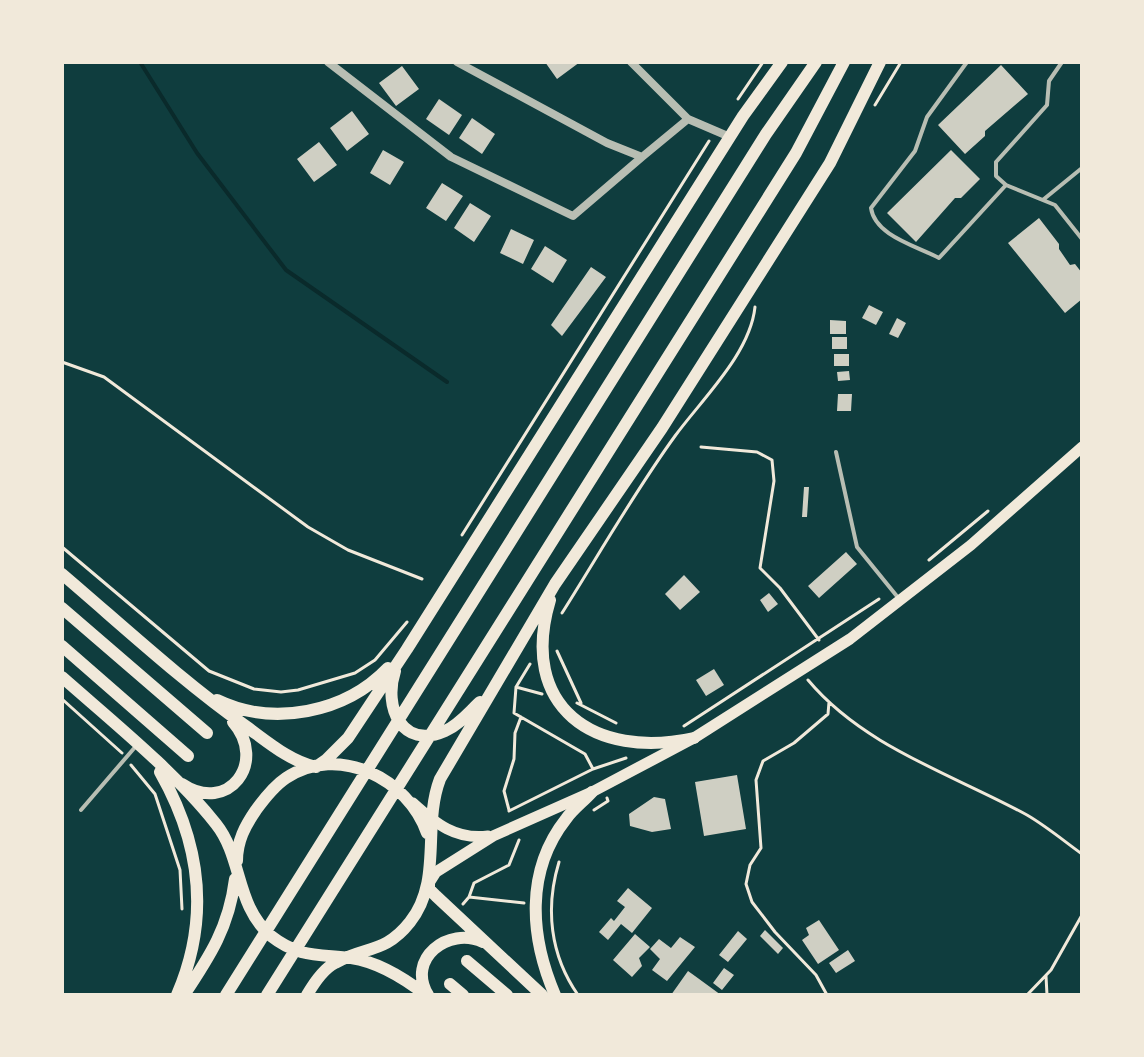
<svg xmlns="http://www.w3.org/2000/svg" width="1144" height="1057" viewBox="0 0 1144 1057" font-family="'IBM Plex Serif',serif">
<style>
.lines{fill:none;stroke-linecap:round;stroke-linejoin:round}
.stream{stroke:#0a2a2b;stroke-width:4}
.building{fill:#cfcfc3}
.path{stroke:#f1e9da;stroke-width:3}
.service{stroke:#b8beb3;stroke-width:4}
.minor{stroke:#b8beb3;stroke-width:8}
.secondary{stroke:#f1e9da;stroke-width:11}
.primary{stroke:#f1e9da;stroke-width:12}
</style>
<rect width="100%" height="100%" fill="#0f3d3e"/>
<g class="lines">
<path class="stream" d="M 140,62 L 197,153 L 286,270 L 447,382"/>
</g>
<path class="building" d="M 545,62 L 580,62 L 557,79 Z
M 1001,65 L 1028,94 L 985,131 L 985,136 L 965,154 L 938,125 Z
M 402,66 L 419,89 L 396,106 L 379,83 Z
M 439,99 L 462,115 L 449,135 L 426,119 Z
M 352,111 L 369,134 L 347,151 L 330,128 Z
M 472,118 L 495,134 L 482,154 L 459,138 Z
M 319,142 L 337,165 L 314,182 L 297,159 Z
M 383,150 L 404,162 L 390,185 L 370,173 Z
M 951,150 L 980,179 L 961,198 L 955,198 L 916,242 L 887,213 Z
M 442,183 L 463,196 L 446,221 L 426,208 Z
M 470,203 L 491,216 L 474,242 L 454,228 Z
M 1039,218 L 1059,244 L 1059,249 L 1070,265 L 1075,264 L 1082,273 L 1082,299 L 1065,313 L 1008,243 Z
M 511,229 L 534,240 L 523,264 L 500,253 Z
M 545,246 L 567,260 L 553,283 L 531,269 Z
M 591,267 L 606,277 L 562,336 L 551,325 Z
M 869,305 L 883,312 L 876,325 L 862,318 Z
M 897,318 L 906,323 L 898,338 L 889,334 Z
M 830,320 L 846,321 L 846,334 L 830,334 Z
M 832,337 L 847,337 L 847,349 L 832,349 Z
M 834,354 L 849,354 L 849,366 L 834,366 Z
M 849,371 L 850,380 L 838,381 L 837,372 Z
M 838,394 L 852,394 L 851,411 L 837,411 Z
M 804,487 L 809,487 L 807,517 L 802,517 Z
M 846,552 L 857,564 L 819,598 L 808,586 Z
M 684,575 L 700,592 L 680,610 L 665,594 Z
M 769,593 L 778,604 L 768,612 L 760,600 Z
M 714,669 L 724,685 L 706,696 L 696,680 Z
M 737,775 L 746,829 L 704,836 L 695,782 Z
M 654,797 L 665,799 L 671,829 L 652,832 L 630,826 L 629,814 Z
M 628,888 L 652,908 L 632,933 L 621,924 L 608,940 L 599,932 L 611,918 L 614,921 L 625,907 L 617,901 Z
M 819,920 L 839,950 L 818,964 L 802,940 L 809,935 L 806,928 Z
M 765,930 L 783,948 L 778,954 L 760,936 Z
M 738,931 L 747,939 L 728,962 L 719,955 Z
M 635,934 L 650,947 L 639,958 L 642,966 L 632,977 L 613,960 Z
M 680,937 L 695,947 L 667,981 L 652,970 L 660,959 L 650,949 L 659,939 L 671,948 Z
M 848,950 L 855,961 L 836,973 L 829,963 Z
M 724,968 L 734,975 L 722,990 L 713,983 Z
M 688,971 L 695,976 L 721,995 L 671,995 Z"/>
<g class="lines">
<path class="path" d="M 738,99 L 763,62
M 875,105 L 901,62
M 62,362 L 104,377 L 308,527 L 348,550 L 422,579
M 701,447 L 757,452 L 772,460 L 774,481 L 760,568 L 780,588 L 819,640
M 462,535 L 709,141
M 62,547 L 209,671 L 254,689 L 281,692 L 298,690 L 355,673 L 375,660 L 407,622
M 929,560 L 988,511
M 562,613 C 598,556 635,491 675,436 C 702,399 750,354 755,307
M 557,651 L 581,703
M 530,664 L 516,687 L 514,713 L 585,754 L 593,769
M 808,680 C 864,747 952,774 1027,815 C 1046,826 1064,841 1082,854
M 516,687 L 542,694
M 62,699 L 122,753
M 577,703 L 616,723
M 684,726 L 879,599
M 131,765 L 155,794 L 180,870 L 182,909
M 509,810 L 504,791 L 514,759 L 515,733 L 521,717
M 594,810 L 608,801 L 607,798
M 509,811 L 593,769 L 626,758
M 559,862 C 545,908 550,955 578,995
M 469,897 L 474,883 L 509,865 L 519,840
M 463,904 L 469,897 L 524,903
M 1046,976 L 1047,995
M 827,995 L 816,975 L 775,932 L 752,902 L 746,884 L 750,865 L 761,848 L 756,780 L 763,761 L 794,743 L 828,714 L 829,702
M 1027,995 L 1051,970 L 1082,915"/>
<path class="service" d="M 967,62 L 927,117 L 915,151 L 871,208 C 875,236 917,246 939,258 L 1006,185 L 996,176 L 996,162 L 1047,105 L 1049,81 L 1062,62
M 1006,185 L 1055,205 L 1082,239
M 1044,199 L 1082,168
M 836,452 L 857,547 L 900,600
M 81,810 L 136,746"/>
<path class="minor" d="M 328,62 L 451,157 L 573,216 L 642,157
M 457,62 L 607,143 L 642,157 L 688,119
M 631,62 L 688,119 L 730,137"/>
<path class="secondary" d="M 413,803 C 436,824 456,840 488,836
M 429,883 L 436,872 L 493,836 L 592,792 L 694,738 L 850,639 L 971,545 L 1082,447"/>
<path class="primary" d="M 62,574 C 123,626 182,681 247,727 C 269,743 290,761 316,767 L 326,760 L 348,738 L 407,649 L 743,116 L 782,62
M 550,600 C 518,707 594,760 694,738
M 62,608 L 207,733
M 62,646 L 188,756
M 395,671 C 383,707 402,750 445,731 C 459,725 469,712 480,702
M 62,677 C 113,722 174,771 216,824 C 243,858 235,905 271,936 C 299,958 319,954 351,958 C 379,962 404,978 426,995
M 217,700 C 273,727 345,713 388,668
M 160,772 C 201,844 210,919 177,995
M 182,784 C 228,815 268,762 233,722
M 237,861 C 237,841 245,826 256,810 C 264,799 274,786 286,778 C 339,743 408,779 427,833
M 429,883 L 429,889 L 436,896 L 542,995
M 467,961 L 507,995
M 450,984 L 463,995
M 184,995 C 210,956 229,927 235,879
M 226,995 L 766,134 L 816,62
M 267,995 L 796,153 L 844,62
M 307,995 C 314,983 323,969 335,963 C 364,946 385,954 410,922 C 443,880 422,826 440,779 L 555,584 L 662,428 L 830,163 L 880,62
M 428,995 C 406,959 448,926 483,942
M 555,995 C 530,937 525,871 566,819 C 573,809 584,801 592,792"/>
</g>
<rect width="1144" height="1057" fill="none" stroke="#f1e9da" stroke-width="128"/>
</svg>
